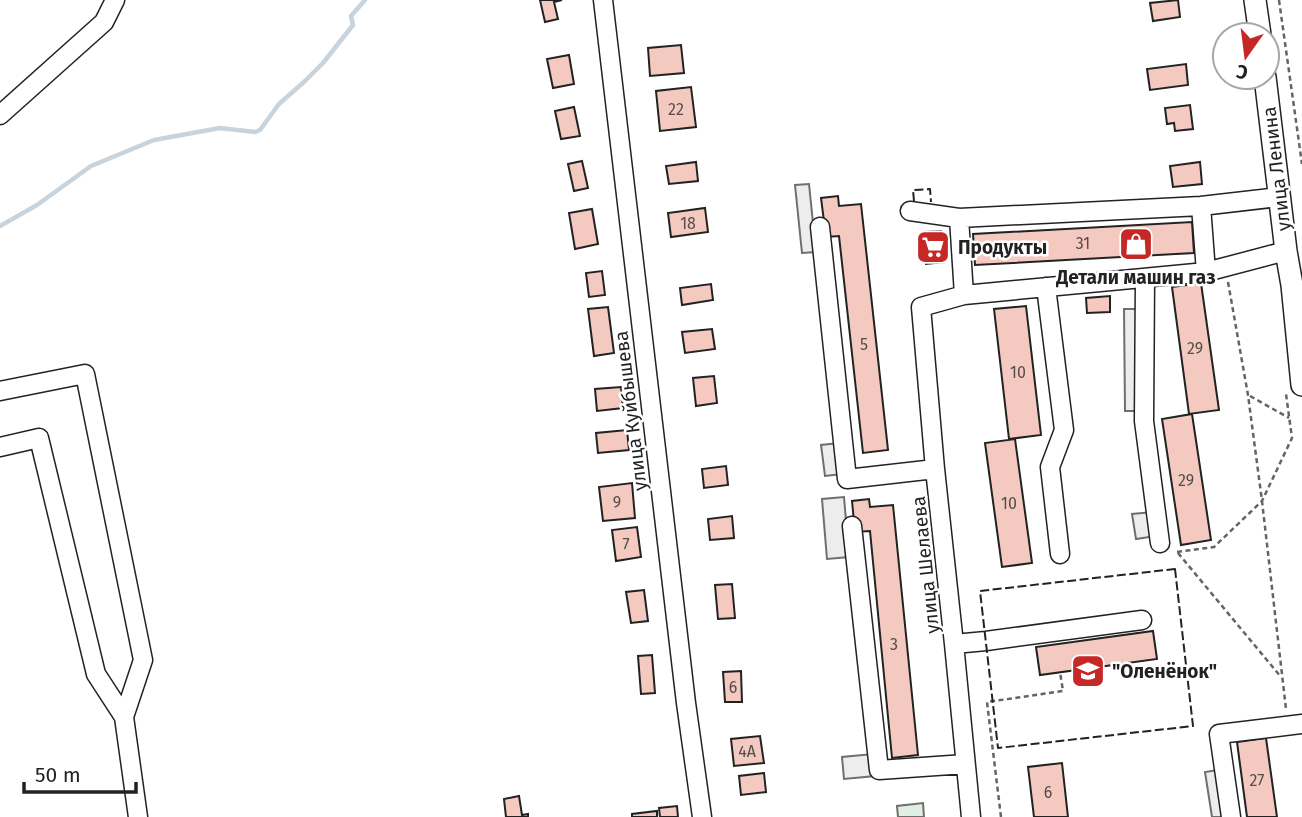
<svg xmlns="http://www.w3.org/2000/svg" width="1302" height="817" viewBox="0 0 1302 817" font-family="'Fira Sans',sans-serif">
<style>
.green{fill:#e0efe3;stroke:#6f6f6f;stroke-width:2}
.parking{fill:#ededed;stroke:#6f6f6f;stroke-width:2}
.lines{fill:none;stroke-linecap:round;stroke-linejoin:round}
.stream{stroke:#c7d3dd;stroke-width:4.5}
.building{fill:#f3c9c0;stroke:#222;stroke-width:2}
.minor-casing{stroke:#222;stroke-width:21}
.major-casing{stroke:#222;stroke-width:24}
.path{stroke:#646464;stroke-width:2.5;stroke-dasharray:5 3.5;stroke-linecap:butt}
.minor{stroke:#fff;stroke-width:18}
.major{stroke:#fff;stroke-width:21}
.fence{stroke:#222;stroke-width:2;stroke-dasharray:9 3.5;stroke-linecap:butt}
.labels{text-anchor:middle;stroke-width:5;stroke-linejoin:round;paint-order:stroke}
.number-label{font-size:16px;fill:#564c4a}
.street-label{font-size:19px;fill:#222;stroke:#fff}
.poi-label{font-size:19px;font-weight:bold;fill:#222;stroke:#fff;text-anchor:start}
</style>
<rect width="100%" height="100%" fill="#fff"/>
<path class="green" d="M 923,803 L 924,817 L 898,817 L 897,806 Z"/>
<path class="parking" d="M 809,184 L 816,252 L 802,253 L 795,185 Z
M 1124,309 L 1139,309 L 1140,411 L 1125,411 Z
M 839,443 L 842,474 L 825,476 L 821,445 Z
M 844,497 L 849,557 L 827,559 L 822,499 Z
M 1153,512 L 1156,536 L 1136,539 L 1132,514 Z
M 873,754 L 875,776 L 844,779 L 842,757 Z
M 1218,770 L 1224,817 L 1212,817 L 1205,772 Z"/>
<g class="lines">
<path class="stream" d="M 0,226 L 37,205 L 91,166 L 154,140 L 220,128 L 255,132 L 260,130 L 279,104 L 305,81 L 323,63 L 353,25 L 351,16 L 365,0"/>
</g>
<path class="building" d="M 540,0 L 562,0 L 554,2 L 558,19 L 545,22 Z
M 1178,0 L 1180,17 L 1153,21 L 1150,3 Z
M 681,45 L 684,73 L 650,76 L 648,48 Z
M 569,55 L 574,84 L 553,88 L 547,59 Z
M 1186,64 L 1188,85 L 1150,90 L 1147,69 Z
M 691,87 L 696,127 L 660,131 L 656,91 Z
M 1190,105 L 1193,129 L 1175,131 L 1174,123 L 1167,124 L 1165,108 Z
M 574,107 L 580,136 L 561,139 L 555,111 Z
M 582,161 L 588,188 L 574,191 L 568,164 Z
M 696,162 L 698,181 L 669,184 L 666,166 Z
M 1200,162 L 1202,184 L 1173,187 L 1170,166 Z
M 838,196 L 839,206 L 861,204 L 888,450 L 863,453 L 839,236 L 826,237 L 821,198 Z
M 705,208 L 708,232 L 671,237 L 668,213 Z
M 592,209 L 598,244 L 575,249 L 569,213 Z
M 1192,222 L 1194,253 L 975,265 L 973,234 Z
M 941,231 L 944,262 L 926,264 L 923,232 Z
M 602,271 L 605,295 L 589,297 L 586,273 Z
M 1201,283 L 1219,410 L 1189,414 L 1172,287 Z
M 711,284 L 713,300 L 682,305 L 680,288 Z
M 1110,296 L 1110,312 L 1087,313 L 1086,298 Z
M 1026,306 L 1041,435 L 1009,439 L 994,309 Z
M 608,307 L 614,353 L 594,356 L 588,309 Z
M 712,329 L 715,349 L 685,353 L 682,332 Z
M 714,376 L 717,403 L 696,406 L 693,378 Z
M 621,387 L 623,408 L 597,411 L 595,389 Z
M 1192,414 L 1211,540 L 1181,545 L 1162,419 Z
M 627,430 L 629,450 L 598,453 L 596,433 Z
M 1015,439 L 1032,563 L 1002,567 L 985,443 Z
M 726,466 L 728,485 L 704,488 L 702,469 Z
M 632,483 L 635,518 L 603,521 L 599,487 Z
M 869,499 L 870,507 L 893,505 L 918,755 L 892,758 L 870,531 L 855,532 L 852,501 Z
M 732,516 L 734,538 L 710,540 L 708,519 Z
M 637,527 L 641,557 L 616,561 L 612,530 Z
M 732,584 L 735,618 L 718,619 L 715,585 Z
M 644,590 L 648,621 L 631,623 L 626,592 Z
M 1153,631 L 1157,659 L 1040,675 L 1036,647 Z
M 652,655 L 655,693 L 641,694 L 638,656 Z
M 741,671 L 742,702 L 725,702 L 723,672 Z
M 760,736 L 764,763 L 734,766 L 731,739 Z
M 1266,738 L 1277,817 L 1247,817 L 1237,742 Z
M 1062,763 L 1068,817 L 1034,817 L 1028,767 Z
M 764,773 L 766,792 L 741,795 L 739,776 Z
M 519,796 L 522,815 L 528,814 L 528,817 L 506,817 L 504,799 Z
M 677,806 L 678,817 L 660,817 L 659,808 Z
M 657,811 L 657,817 L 632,817 L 632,814 Z"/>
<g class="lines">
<g class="minor-casing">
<path id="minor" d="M 603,0 L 686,703 L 702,817
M 0,115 L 104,22 L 115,0
M 1201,206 L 1206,272
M 910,211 L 959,218
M 820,227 L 847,479 L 935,469
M 1145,278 L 1144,421 L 1160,543
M 1046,287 L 1064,430 L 1050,467 L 1060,554
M 964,295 L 959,218 L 1201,206 L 1279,197
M 0,391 L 85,374 L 143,660 L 124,717 L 138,817
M 0,447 L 39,438 L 96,674 L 124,717
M 852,526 L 879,770 L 965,764
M 954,644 L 986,641 L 1142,620
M 971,817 L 954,644 L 935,469 L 921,307 L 964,295 L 1206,272 L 1286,251
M 1231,817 L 1219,734 L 1302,724"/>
</g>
<g class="major-casing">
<path id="major" d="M 1255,0 L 1260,35
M 1265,77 L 1286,251 L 1292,285 L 1302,385"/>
</g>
<path class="path" d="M 1279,0 L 1302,164
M 1228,282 L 1248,395 L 1262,501 L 1286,709
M 1250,396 L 1289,418
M 1177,552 L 1214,547 L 1262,501 L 1292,438 L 1286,394
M 1178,553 L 1281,677
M 1001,817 L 987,702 L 1063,691 L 1060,672"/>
<use href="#minor" class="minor"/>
<use href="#major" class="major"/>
<path class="fence" d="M 914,201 L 913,190 L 930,189 L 931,202
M 1175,569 L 1193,726 L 998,748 L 980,591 Z"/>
</g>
<defs>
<g id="shop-square" transform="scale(1.75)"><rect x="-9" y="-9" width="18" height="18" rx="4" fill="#c62828" stroke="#fff"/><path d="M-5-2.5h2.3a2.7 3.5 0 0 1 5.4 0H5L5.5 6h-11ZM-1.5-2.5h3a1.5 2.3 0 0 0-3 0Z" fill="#fff"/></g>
<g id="supermarket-square" transform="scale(1.75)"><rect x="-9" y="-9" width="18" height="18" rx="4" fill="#c62828" stroke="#fff"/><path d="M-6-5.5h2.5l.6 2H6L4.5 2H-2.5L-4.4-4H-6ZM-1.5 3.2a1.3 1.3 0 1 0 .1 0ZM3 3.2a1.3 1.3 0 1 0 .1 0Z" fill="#fff"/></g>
<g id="school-square" transform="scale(1.75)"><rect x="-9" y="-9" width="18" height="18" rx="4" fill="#c62828" stroke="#fff"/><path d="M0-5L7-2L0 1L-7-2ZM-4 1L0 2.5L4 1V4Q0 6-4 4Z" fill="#fff"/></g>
</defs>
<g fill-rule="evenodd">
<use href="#shop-square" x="1136" y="244"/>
<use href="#supermarket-square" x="933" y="247"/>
<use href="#school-square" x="1088" y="671"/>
</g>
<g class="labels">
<g class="number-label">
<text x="676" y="115">22</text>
<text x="688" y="229">18</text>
<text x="1083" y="249">31</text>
<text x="864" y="350">5</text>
<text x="1195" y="354">29</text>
<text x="1018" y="378">10</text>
<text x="1186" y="486">29</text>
<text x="617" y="508">9</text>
<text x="1009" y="509">10</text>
<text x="626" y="550">7</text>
<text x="894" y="650">3</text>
<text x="733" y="693">6</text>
<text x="747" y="757">4А</text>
<text x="1257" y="786">27</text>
<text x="1048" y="798">6</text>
</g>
<g class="street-label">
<text transform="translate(1276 169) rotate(-97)" y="7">улица Ленина</text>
<text transform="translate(630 411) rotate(-97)" y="7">улица Куйбышева</text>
<text transform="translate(925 565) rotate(-96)" y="7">улица Шелаева</text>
</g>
<g class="poi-label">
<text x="958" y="254">Продукты</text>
<text x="1136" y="284" text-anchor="middle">Детали машин газ</text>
<text x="1112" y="678">"Оленёнок"</text>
</g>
</g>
<g transform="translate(1246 56) rotate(194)"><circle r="33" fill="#ffffff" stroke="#a7a7a7" stroke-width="2"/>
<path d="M0-5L12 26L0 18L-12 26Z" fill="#c62828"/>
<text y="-10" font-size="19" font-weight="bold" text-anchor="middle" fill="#222222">С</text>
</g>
<path d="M24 782v10h112v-10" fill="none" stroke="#222222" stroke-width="3.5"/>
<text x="35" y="782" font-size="21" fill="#222222" stroke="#ffffff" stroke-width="5" paint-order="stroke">50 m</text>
</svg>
